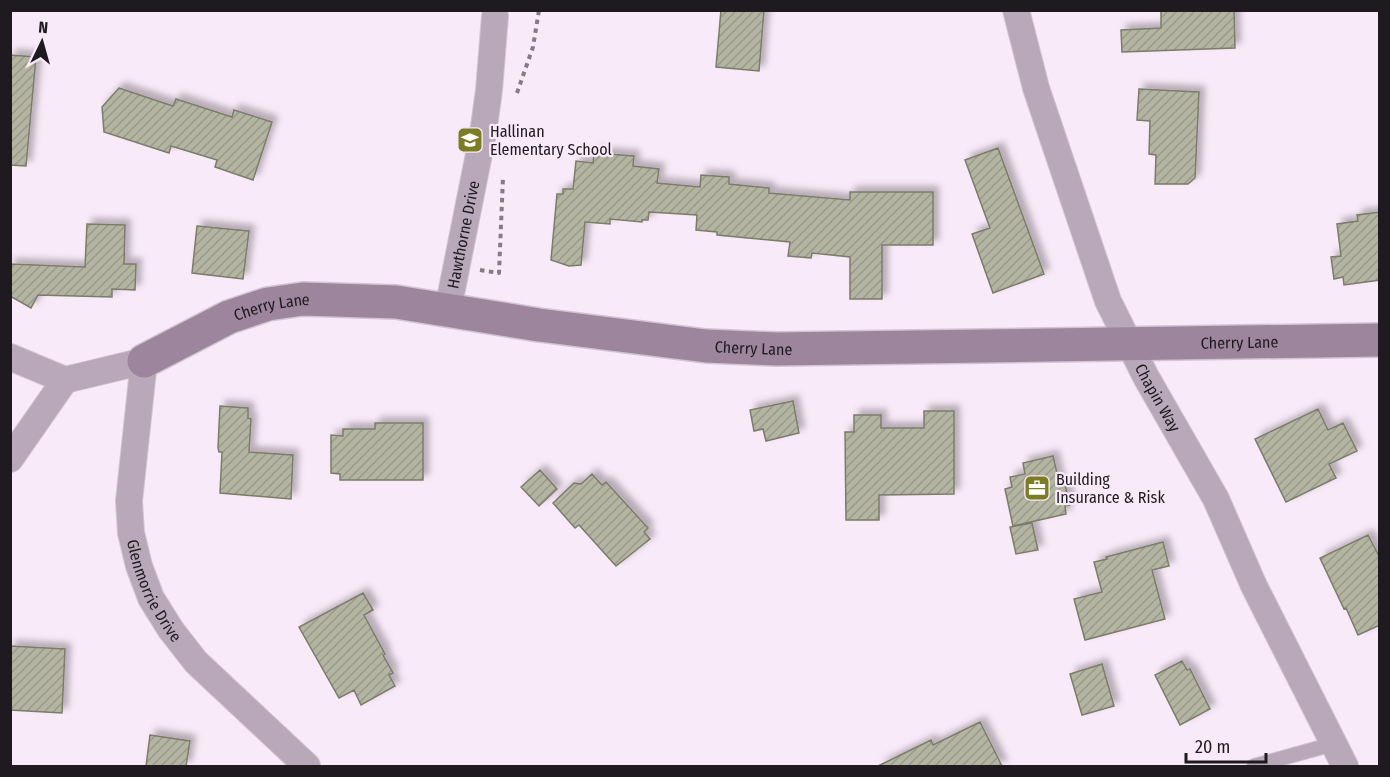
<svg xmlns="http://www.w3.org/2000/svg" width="1390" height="777" viewBox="0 0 1390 777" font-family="'Fira Sans Condensed',sans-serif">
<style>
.building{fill:url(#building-hatch);stroke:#7b7c6a;stroke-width:1.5;filter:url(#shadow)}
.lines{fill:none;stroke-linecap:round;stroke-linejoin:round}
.lane-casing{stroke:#d2c5d2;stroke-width:16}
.street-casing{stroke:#d2c5d2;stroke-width:28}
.secondary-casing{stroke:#d2c5d2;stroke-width:36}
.path{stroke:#857b85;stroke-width:4;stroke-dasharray:4.5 4.5;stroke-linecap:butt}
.lane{stroke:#b8a8b9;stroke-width:14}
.street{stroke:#b8a8b9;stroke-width:26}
.secondary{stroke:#9d859d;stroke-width:33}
.labels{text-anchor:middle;stroke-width:4.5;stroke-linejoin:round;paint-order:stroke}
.poi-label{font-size:16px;fill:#1f1a20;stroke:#f9eaf9;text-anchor:start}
.street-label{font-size:16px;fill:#1f1a20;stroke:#f9eaf9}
</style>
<defs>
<pattern id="building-hatch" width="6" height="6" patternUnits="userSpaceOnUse" patternTransform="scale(1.5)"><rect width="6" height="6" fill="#b3b4a1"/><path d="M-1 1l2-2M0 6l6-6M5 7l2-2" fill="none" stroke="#9a9a8a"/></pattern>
<filter id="shadow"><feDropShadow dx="5.5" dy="-5.5" stdDeviation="3" flood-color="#0004"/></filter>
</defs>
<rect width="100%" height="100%" fill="#f9eaf9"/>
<path class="building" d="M 721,10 L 764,10 L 759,71 L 716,67 Z
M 1161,10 L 1234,10 L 1235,48 L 1122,52 L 1121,30 L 1161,28 Z
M 10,55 L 36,57 L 26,166 L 10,165 Z
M 119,88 L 173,106 L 176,99 L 232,117 L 234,110 L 272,122 L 253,180 L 215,167 L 217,160 L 171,146 L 169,153 L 104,132 L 102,107 Z
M 1139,89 L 1199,92 L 1195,178 L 1188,184 L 1155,184 L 1156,155 L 1149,154 L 1150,121 L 1137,120 Z
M 998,148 L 1044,274 L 993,293 L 972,234 L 990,228 L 965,160 Z
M 594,153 L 634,156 L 633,166 L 659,169 L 657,183 L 700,187 L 701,175 L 729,177 L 729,184 L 769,188 L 769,193 L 850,200 L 850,192 L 933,192 L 933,245 L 882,245 L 882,299 L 850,299 L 850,257 L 812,253 L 811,258 L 788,256 L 790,242 L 717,235 L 717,232 L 696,230 L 697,215 L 649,212 L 648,220 L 642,220 L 642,222 L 610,219 L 610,224 L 585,222 L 581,265 L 569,266 L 551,260 L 557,194 L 563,194 L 563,189 L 573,189 L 576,161 L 593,163 Z
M 1380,212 L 1380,280 L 1344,285 L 1343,277 L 1334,279 L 1331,257 L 1341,256 L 1337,224 L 1358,221 L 1357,215 Z
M 87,224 L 125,225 L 124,264 L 136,264 L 135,290 L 112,289 L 112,297 L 38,295 L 31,308 L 10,296 L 10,264 L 85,267 Z
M 197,226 L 249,231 L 243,279 L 192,273 Z
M 793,401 L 799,433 L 766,441 L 763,429 L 754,431 L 750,410 Z
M 220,406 L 248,408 L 248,418 L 251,419 L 249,452 L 293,455 L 291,499 L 220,493 L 222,452 L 219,452 L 218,448 Z
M 1318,409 L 1328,430 L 1343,423 L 1357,451 L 1329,464 L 1336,478 L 1286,502 L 1255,439 Z
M 924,411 L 954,411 L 954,494 L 879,495 L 879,520 L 846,520 L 845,432 L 854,432 L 854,415 L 881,415 L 881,428 L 924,428 Z
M 375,423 L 423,423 L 423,480 L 340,480 L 340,474 L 331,473 L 331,435 L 343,436 L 343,429 L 375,429 Z
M 1053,456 L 1060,486 L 1065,485 L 1070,505 L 1065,506 L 1066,514 L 1013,526 L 1005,489 L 1012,487 L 1010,477 L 1025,474 L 1023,463 Z
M 540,470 L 557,489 L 539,506 L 521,487 Z
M 592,474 L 602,485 L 606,482 L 648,528 L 644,532 L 650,539 L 616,566 L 579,525 L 575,528 L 553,503 L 574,483 L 581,484 Z
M 1032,523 L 1038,550 L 1016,554 L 1010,527 Z
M 1368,535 L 1380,558 L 1380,625 L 1358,635 L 1346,608 L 1344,609 L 1320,558 Z
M 1163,542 L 1169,566 L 1152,570 L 1165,619 L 1085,640 L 1074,599 L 1102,592 L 1094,562 L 1107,559 L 1106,557 Z
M 363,593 L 373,610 L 364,615 L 385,654 L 383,655 L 393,673 L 389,675 L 395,686 L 361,705 L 354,690 L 339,698 L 299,627 Z
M 10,646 L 65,649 L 62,713 L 10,710 Z
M 1182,661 L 1187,670 L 1190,669 L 1210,709 L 1180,725 L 1155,675 Z
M 1102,664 L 1114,706 L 1082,715 L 1070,674 Z
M 980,722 L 1002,766 L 878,766 L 931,740 L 933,745 Z
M 150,735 L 190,741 L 186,766 L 146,766 Z"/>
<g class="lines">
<g class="lane-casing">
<path id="lane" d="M 1254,766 L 1333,744"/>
</g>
<g class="street-casing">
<g id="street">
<path id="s1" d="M 1016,10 L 1036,88 L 1108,301 L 1146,377 L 1216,499 L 1254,586 L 1345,766"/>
<path id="s2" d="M 448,309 L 483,134 L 489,90 L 495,16"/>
<path id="s3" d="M 10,357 L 65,380 L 144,361 L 129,501 L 131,533 L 139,566 L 151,598 L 171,630 L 196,662 L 307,766"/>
<path d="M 10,459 L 65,380"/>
</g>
</g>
<g class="secondary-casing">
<g id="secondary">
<path id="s4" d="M 144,361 L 229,317 L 268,304 L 303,299 L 396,302 L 539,325 L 706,346 L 777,349 L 1380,340"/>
</g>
</g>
<path class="path" d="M 517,93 L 533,47 L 539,10
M 480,270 L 499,273 L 503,177"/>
<use href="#lane" class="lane"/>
<use href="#street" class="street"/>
<use href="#secondary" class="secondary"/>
</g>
<defs>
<g id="school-square" transform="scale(1.35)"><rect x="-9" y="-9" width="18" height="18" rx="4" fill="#7c7c24" stroke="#f9eaf9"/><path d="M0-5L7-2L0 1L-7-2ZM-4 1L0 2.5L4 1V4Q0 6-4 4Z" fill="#fff"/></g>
<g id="office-square" transform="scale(1.35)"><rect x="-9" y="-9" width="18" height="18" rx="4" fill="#7c7c24" stroke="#f9eaf9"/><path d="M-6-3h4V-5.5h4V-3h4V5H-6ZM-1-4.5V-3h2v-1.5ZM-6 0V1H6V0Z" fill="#fff"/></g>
</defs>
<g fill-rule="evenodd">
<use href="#school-square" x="470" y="140"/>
<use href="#office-square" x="1037" y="488"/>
</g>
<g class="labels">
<g class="poi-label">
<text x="490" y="137">Hallinan<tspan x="490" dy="18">Elementary School</tspan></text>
<text x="1056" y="485">Building<tspan x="1056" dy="18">Insurance &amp; Risk</tspan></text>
</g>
<g class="street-label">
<text dy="6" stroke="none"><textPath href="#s2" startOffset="76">Hawthorne Drive</textPath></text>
<text dy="6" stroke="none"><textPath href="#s4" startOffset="140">Cherry Lane</textPath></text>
<text dy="6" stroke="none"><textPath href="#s4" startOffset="1112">Cherry Lane</textPath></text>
<text dy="6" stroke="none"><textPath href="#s4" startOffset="626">Cherry Lane</textPath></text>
<text dy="6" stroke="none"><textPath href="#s1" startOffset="414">Chapin Way</textPath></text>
<text dy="6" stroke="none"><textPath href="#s3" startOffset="376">Glenmorrie Drive</textPath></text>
</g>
</g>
<rect width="1390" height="777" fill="none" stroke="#1f1a20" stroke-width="24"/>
<g transform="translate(42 42) rotate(5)" stroke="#f9eaf9" stroke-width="4.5" paint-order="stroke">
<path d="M0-4.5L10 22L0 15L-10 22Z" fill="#1f1a20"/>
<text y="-9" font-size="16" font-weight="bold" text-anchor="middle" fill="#1f1a20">N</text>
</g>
<path d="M1186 753v9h80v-9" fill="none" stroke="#1f1a20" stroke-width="3"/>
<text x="1195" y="753" font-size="18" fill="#1f1a20" stroke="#f9eaf9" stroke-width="4.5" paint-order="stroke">20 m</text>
</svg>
